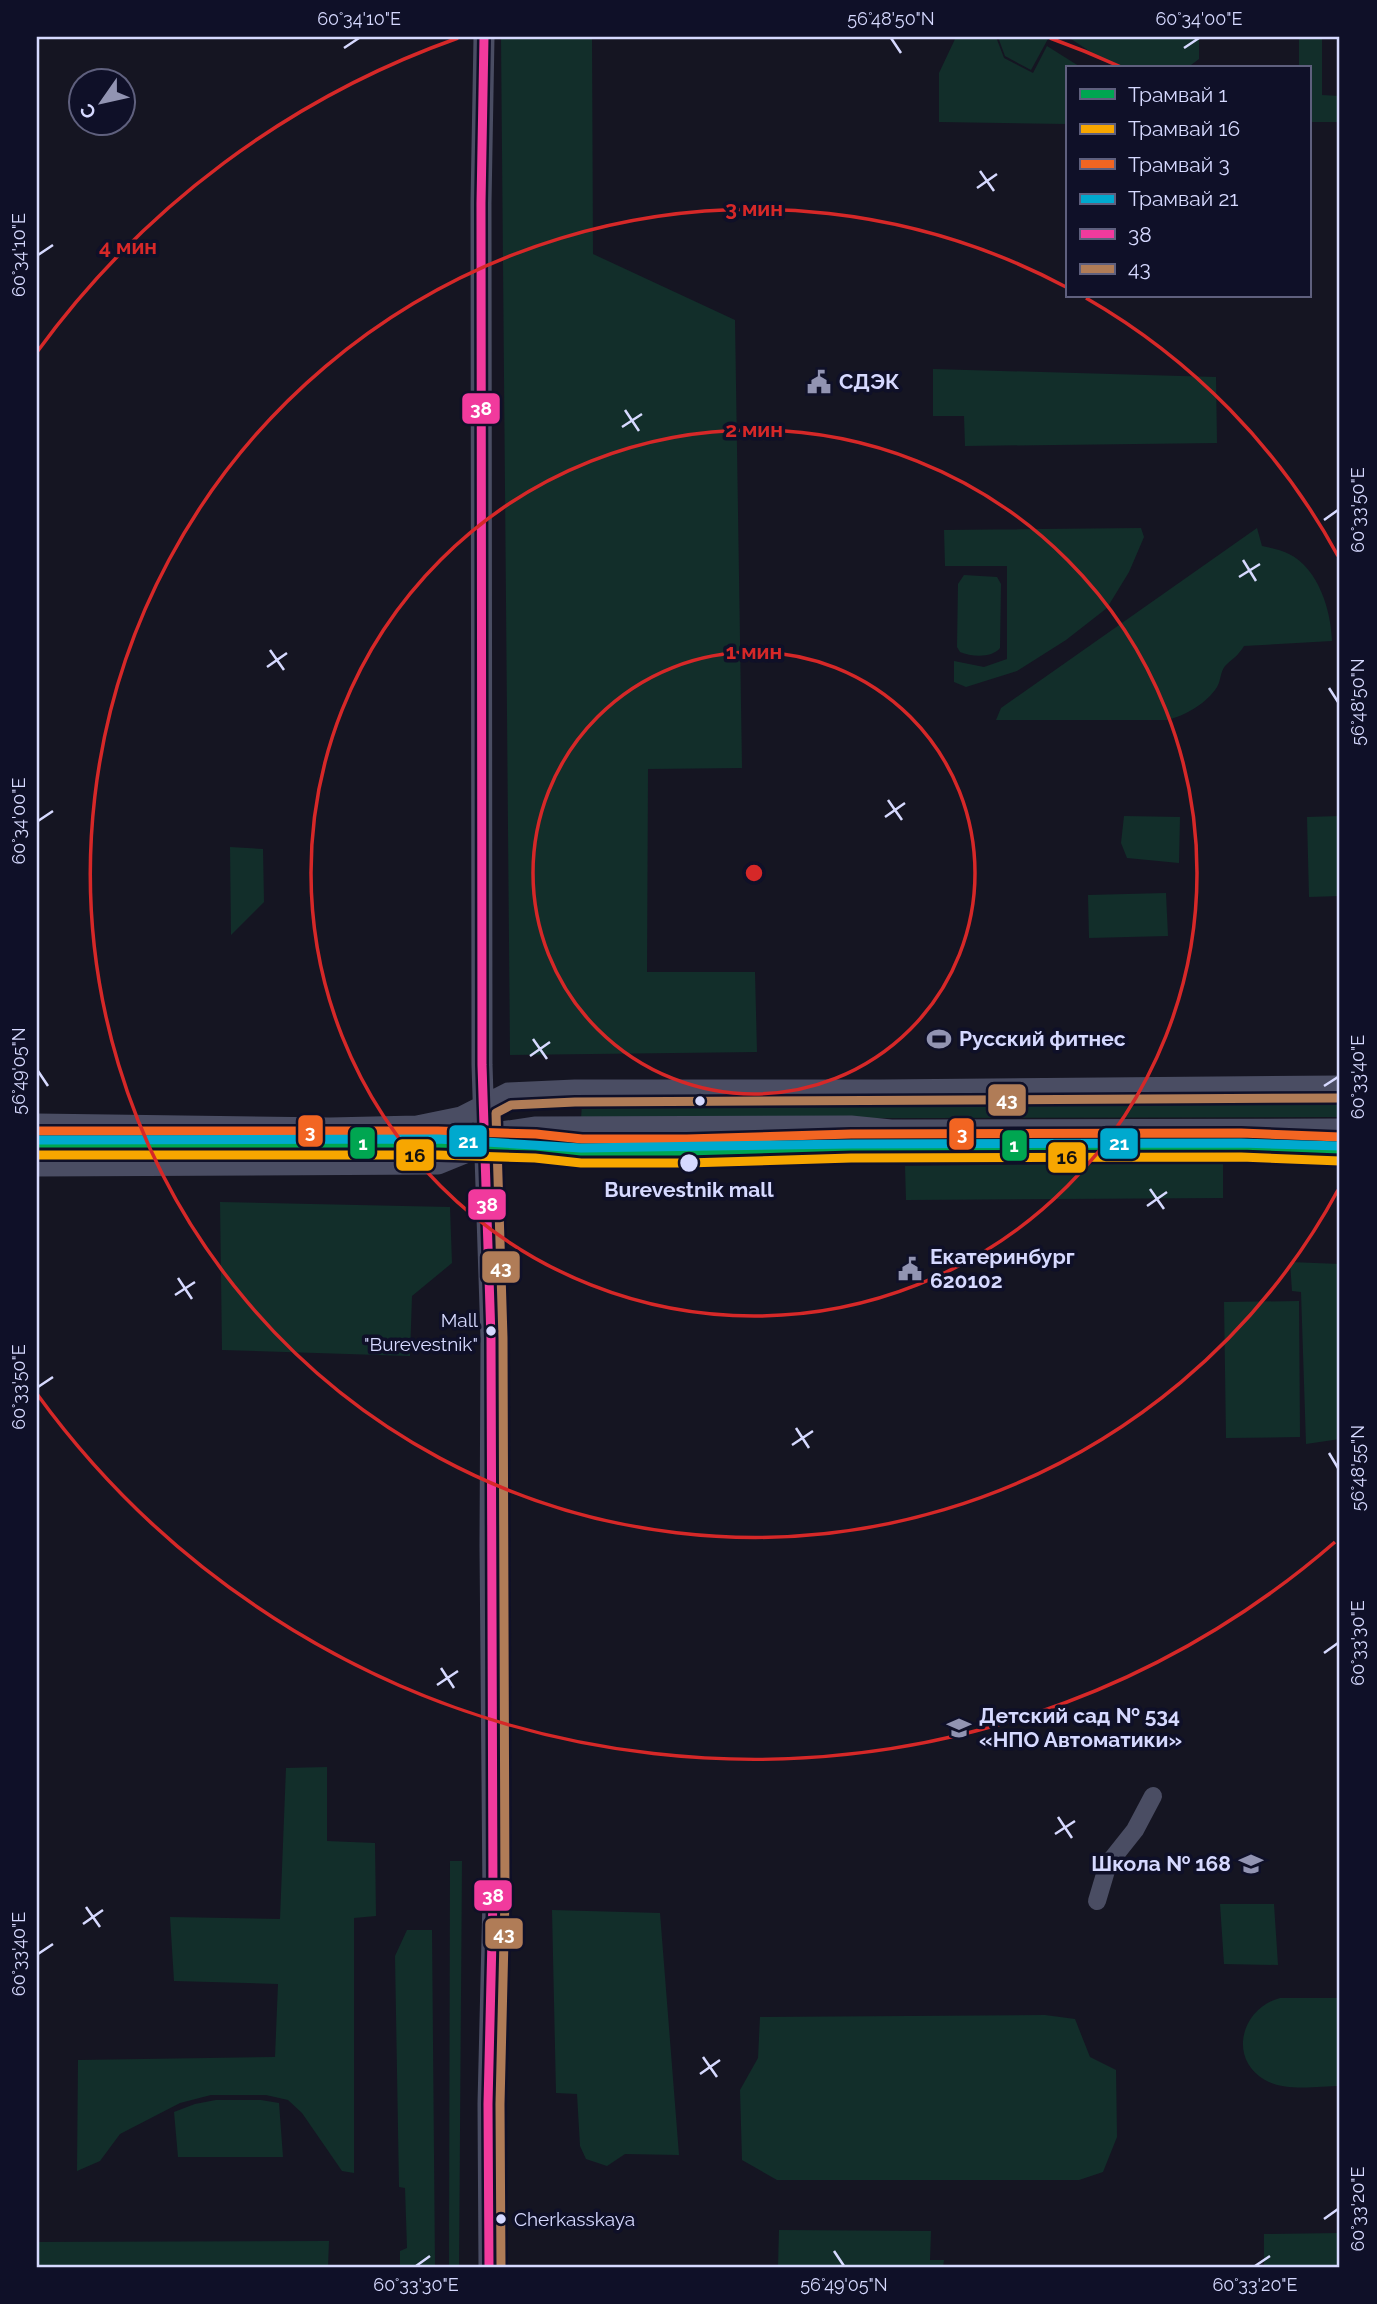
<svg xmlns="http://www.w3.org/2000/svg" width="1377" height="2304" viewBox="0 0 1377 2304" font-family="Raleway,sans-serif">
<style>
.green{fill:#122e2a}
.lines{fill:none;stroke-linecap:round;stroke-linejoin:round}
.minor{stroke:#4a4d63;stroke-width:18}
.tertiary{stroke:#4a4d63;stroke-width:21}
.bus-1-casing{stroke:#0f1028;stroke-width:14}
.bus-2-casing{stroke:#0f1028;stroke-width:14}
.bus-1{stroke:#f13a9d;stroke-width:9}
.bus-2{stroke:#b07c57;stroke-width:9}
.tram-1-casing{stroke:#0f1028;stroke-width:14}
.tram-2-casing{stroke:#0f1028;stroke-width:14}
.tram-3-casing{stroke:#0f1028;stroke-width:14}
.tram-4-casing{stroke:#0f1028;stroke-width:14}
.tram-1{stroke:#00a651;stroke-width:9}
.tram-2{stroke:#f7a600;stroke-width:9}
.tram-3{stroke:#f26522;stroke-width:9}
.tram-4{stroke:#00a9ce;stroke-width:9}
.ticks{fill:none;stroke:#d6d9ff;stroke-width:2.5}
.ring{fill:none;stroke:#d62828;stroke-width:3.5}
.bus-dot{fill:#d6d9ff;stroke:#0f1028;stroke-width:2.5}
.labels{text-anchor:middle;stroke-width:7;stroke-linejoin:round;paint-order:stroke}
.bus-label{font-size:19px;fill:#d6d9ff;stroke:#0f1028;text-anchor:end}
.poi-label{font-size:21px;font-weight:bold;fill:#d6d9ff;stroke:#0f1028;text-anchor:start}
.stop-label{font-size:21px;font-weight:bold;fill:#d6d9ff;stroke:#0f1028}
.centre{fill:#d62828;stroke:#0f1028;stroke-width:3.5}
.ring-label{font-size:21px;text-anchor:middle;font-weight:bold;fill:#d62828;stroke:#0f1028;stroke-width:7;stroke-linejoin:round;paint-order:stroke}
.line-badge{stroke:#0f1028;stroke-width:2.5}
.badge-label{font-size:19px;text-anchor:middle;font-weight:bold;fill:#fff}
.pale-badge-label{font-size:19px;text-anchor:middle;font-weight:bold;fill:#111}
.neatline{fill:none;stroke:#d6d9ff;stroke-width:2.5}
.ticks-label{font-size:18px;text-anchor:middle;fill:#d6d9ff}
</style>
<rect width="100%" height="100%" fill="#151522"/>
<path class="green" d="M 501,37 L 592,37 L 593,254 L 735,320 L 742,768 L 648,769 L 647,972 L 755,972 L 757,1052 L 510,1055 Z
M 956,37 L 996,37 L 1004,58 L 1033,73 L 1047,46 L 1082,68 L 1067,68 L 1067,124 L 939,122 L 939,73 Z
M 998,37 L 1049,37 L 1031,70 L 1005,56 Z
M 1068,37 L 1199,37 L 1199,59 L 1187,68 L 1115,68 Z
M 1299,37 L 1322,37 L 1322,95 L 1340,96 L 1340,122 L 1309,122 L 1309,68 L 1299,68 Z
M 933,369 L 1216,377 L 1217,443 L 965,446 L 964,416 L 933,416 Z
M 1141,528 L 1144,537 L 1129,572 L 1107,608 L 1066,640 L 1017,671 L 966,687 L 954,682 L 954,661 L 984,667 L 1007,659 L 1007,566 L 945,566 L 944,530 Z
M 1257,528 L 1262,546 C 1271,548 1281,550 1289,554 C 1319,569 1331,611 1332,641 L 1244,646 C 1238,656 1232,659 1225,666 C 1220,672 1221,681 1217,687 C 1207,703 1185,716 1167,720 L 996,720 L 1001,708 Z
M 964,575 L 997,577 L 1001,584 L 1000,648 C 992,658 972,657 960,652 L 957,647 L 958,584 Z
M 1124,816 L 1180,817 L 1179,863 L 1127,858 L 1121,843 Z
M 1340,816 L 1340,896 L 1309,897 L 1307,817 Z
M 230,847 L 263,849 L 264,902 L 231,935 Z
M 1166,893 L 1168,936 L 1089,938 L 1088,895 Z
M 1340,1100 L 1340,1117 L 581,1119 L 582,1103 Z
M 1223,1162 L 1223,1198 L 906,1200 L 905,1166 Z
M 220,1202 L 450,1207 L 452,1263 L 412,1296 L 410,1356 L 222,1350 Z
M 1290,1262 L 1340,1264 L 1340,1439 L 1306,1444 L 1301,1292 L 1292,1291 Z
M 1299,1301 L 1300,1437 L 1226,1438 L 1224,1302 Z
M 327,1767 L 327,1841 L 375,1843 L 376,1916 L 354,1918 L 354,2173 L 342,2171 L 302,2113 L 288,2100 L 266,2095 L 211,2095 L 180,2103 L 120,2134 L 100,2161 L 77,2171 L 78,2060 L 275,2057 L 278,1984 L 174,1981 L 170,1917 L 280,1919 L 286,1768 Z
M 450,1861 L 462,1861 L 459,2267 L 449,2267 Z
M 1220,1904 L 1274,1904 L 1278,1965 L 1224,1964 Z
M 552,1910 L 660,1913 L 679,2155 L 625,2154 L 607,2166 L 586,2159 L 580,2146 L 577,2094 L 556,2093 Z
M 407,1930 L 432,1930 L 435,2267 L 400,2267 L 400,2251 L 407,2248 L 405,2188 L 399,2187 L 395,1956 Z
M 1280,1998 L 1340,1998 L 1340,2086 C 1318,2086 1285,2092 1265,2080 C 1227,2058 1242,2008 1280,1998 Z
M 1045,2015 L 1075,2019 L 1090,2057 L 1116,2070 L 1117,2137 L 1103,2172 L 1079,2180 L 777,2180 L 742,2160 L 740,2090 L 758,2058 L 760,2017 Z
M 216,2100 L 261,2100 L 279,2103 L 283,2157 L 178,2157 L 174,2112 L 195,2104 Z
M 779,2230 L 931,2231 L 930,2260 L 944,2260 L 943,2267 L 778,2267 Z
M 1340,2233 L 1340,2267 L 1264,2267 L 1264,2234 Z
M 329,2241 L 328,2267 L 37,2267 L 37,2242 Z"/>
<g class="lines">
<path class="minor" d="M 1097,1901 L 1108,1864 L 1135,1830 L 1153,1796"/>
<path class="tertiary" d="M 484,37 L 481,203 L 482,1065 L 491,1338 L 490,1546 L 493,1898 L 488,2104 L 489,2267
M 37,1124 L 330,1128 L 417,1126 L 461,1117 L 508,1093 L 575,1090 L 881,1090 L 1340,1086
M 37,1166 L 438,1164 L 465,1153 L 484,1137 L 494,1133 L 536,1127 L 851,1126 L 891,1130 L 1340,1129"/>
<g class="bus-1-casing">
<path id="bus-1" d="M 484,37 L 481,203 L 482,1065 L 491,1338 L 493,1898 L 488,2104 L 489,2267"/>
</g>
<g class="bus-2-casing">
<path id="bus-2" d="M 501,2267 L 500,2104 L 505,1898 L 503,1338 L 496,1113 L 511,1105 L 575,1102 L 1340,1098"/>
</g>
<use href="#bus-1" class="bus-1"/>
<use href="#bus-2" class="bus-2"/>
<g class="tram-1-casing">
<path id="tram-1" d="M 37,1143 L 438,1143 L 536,1146 L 581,1151 L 687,1151 L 851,1146 L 1241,1145 L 1340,1149"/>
</g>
<g class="tram-2-casing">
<path id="tram-2" d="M 37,1155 L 438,1155 L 535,1158 L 581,1163 L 687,1163 L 851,1158 L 1241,1157 L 1340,1161"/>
</g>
<g class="tram-3-casing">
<path id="tram-3" d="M 37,1131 L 438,1131 L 536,1134 L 582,1139 L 687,1139 L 851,1134 L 1241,1133 L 1340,1137"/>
</g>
<g class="tram-4-casing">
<path id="tram-4" d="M 37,1140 L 438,1139 L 581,1148 L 851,1144 L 1241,1143 L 1340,1146"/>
</g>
<use href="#tram-1" class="tram-1"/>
<use href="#tram-2" class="tram-2"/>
<use href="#tram-3" class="tram-3"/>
<use href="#tram-4" class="tram-4"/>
</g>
<path class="ticks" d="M 891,38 L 901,53M 344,48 L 359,38M 1184,48 L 1199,38M 980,171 L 994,191M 977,188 L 997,174M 38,255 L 53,245M 625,410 L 639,431M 622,427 L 642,414M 1324,520 L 1338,510M 1243,560 L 1256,581M 1239,577 L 1260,564M 270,650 L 284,670M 267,667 L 287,653M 1329,688 L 1338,702M 888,800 L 902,820M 885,817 L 905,803M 38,821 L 53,811M 533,1039 L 547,1059M 530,1056 L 550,1042M 38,1071 L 48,1086M 1324,1086 L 1338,1077M 1150,1189 L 1164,1209M 1147,1206 L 1167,1192M 178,1278 L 192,1299M 175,1295 L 195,1282M 38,1387 L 53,1377M 796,1428 L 809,1448M 792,1445 L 813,1431M 1329,1453 L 1338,1468M 1324,1653 L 1338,1643M 441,1668 L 454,1688M 437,1685 L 458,1671M 1058,1817 L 1072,1838M 1055,1834 L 1075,1821M 86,1907 L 100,1927M 83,1924 L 103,1910M 38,1954 L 53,1944M 703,2057 L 717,2077M 700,2074 L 720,2060M 1324,2219 L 1338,2209M 834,2251 L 844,2266M 416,2266 L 430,2256M 1255,2266 L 1270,2256"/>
<g class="ring">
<circle cx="754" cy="873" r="221"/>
<circle cx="754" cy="873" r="443"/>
<path d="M1338 1190A664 664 0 1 1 1066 287M1086 298A664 664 0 0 1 1338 556"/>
<path d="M1335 1542A886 886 0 0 1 37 1394M37 352A886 886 0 0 1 458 38M1050 38A886 886 0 0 1 1121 67"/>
</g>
<defs>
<g id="civic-bare" transform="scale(1.89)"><path d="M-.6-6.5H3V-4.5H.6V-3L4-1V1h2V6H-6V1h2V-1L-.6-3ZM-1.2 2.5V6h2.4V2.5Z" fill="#9294b2" stroke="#0f1028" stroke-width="2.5" paint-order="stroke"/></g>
<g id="stadium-bare" transform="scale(1.89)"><path d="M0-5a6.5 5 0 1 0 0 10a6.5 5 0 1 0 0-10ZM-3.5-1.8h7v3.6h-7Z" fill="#9294b2" stroke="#0f1028" stroke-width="2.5" paint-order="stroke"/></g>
<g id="school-bare" transform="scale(1.89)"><path d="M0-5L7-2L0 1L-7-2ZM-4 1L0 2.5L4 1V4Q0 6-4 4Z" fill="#9294b2" stroke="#0f1028" stroke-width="2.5" paint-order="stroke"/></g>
</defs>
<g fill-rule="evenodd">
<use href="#civic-bare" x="819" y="382"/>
<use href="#stadium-bare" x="939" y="1039"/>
<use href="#civic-bare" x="910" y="1269"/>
<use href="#school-bare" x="959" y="1728"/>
<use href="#school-bare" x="1251" y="1864"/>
</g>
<g class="bus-dot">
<circle cx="700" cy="1101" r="6"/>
<circle cx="689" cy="1163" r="10"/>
<circle cx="491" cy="1331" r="6"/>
<circle cx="501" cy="2219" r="6"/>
</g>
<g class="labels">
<g class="bus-label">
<text x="478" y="1327">Mall<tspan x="478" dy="24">"Burevestnik"</tspan></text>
<text x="514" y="2226" text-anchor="start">Cherkasskaya</text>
</g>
<g class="poi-label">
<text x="839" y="389">СДЭК</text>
<text x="959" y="1046">Русский фитнес</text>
<text x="930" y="1264">Екатеринбург<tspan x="930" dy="24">620102</tspan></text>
<text x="979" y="1723">Детский сад № 534<tspan x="979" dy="24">«НПО Автоматики»</tspan></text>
<text x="1231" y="1871" text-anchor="end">Школа № 168</text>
</g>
<g class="stop-label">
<text x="689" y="1197">Burevestnik mall</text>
</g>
</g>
<circle cx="754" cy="873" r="10" class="centre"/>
<g class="ring-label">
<text x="754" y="216">3 мин</text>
<text x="128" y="254">4 мин</text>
<text x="754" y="437">2 мин</text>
<text x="754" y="659">1 мин</text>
</g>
<g class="line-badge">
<rect x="461" y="392" width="40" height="33" rx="7" fill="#f13a9d"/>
<rect x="987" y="1083" width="40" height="34" rx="7" fill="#b07c57"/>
<rect x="297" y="1114" width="27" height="34" rx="7" fill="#f26522"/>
<rect x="948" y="1117" width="27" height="34" rx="7" fill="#f26522"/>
<rect x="448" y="1124" width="40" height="34" rx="7" fill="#00a9ce"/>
<rect x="349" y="1126" width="27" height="34" rx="7" fill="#00a651"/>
<rect x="1099" y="1127" width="40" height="33" rx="7" fill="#00a9ce"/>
<rect x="1001" y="1129" width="27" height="33" rx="7" fill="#00a651"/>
<rect x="395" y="1138" width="40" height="34" rx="7" fill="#f7a600"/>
<rect x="1047" y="1141" width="40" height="33" rx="7" fill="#f7a600"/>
<rect x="467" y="1188" width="40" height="33" rx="7" fill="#f13a9d"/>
<rect x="481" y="1250" width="40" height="34" rx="7" fill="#b07c57"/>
<rect x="473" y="1879" width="40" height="33" rx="7" fill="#f13a9d"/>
<rect x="484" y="1917" width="40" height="33" rx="7" fill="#b07c57"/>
</g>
<g class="badge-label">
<text x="481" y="415">38</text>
<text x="1007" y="1106">43</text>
<text x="310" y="1138">3</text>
<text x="962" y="1140">3</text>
<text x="468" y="1148">21</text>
<text x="363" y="1150">1</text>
<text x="1119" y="1150">21</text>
<text x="1014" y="1152">1</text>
<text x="487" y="1211">38</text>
<text x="501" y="1274">43</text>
<text x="493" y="1902">38</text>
<text x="504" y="1940">43</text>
</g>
<g class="pale-badge-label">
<text x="415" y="1162">16</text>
<text x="1067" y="1164">16</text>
</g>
<rect width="1377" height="2304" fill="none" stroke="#0f1028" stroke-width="77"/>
<rect x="1066" y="66" width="245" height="231" fill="#0f1028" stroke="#5f607e" stroke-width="2"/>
<rect x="1080" y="89" width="35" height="10" fill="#00a651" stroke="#5f607e" stroke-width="2"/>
<text x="1128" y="102" font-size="21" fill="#d6d9ff">Трамвай 1</text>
<rect x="1080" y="124" width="35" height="10" fill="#f7a600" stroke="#5f607e" stroke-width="2"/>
<text x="1128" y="136" font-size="21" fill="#d6d9ff">Трамвай 16</text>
<rect x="1080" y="159" width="35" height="10" fill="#f26522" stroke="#5f607e" stroke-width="2"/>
<text x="1128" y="172" font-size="21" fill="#d6d9ff">Трамвай 3</text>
<rect x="1080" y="194" width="35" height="10" fill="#00a9ce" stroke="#5f607e" stroke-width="2"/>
<text x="1128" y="206" font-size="21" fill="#d6d9ff">Трамвай 21</text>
<rect x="1080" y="229" width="35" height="10" fill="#f13a9d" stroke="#5f607e" stroke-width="2"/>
<text x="1128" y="242" font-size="21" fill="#d6d9ff">38</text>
<rect x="1080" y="264" width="35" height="10" fill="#b07c57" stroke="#5f607e" stroke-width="2"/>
<text x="1128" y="276" font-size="21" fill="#d6d9ff">43</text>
<g transform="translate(102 102) rotate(236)"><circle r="33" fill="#0f1028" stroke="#5f607e" stroke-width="2"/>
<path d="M0-5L12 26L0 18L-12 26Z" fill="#9294b2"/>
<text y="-10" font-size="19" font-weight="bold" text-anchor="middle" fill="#d6d9ff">С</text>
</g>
<rect x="38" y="38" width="1300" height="2228" class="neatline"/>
<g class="ticks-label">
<text x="359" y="25">60°34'10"E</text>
<text x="891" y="25">56°48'50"N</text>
<text x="1199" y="25">60°34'00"E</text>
<text transform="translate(19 255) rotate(-90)" y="6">60°34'10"E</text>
<text transform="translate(1358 510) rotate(-90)" y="6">60°33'50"E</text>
<text transform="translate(1358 702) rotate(-90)" y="6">56°48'50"N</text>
<text transform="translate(19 821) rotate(-90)" y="6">60°34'00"E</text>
<text transform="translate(19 1071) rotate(-90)" y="6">56°49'05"N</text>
<text transform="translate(1358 1077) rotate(-90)" y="6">60°33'40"E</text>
<text transform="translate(19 1387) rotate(-90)" y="6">60°33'50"E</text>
<text transform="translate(1358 1468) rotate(-90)" y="6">56°48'55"N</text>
<text transform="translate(1358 1643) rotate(-90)" y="6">60°33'30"E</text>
<text transform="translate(19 1954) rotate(-90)" y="6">60°33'40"E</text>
<text transform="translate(1358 2209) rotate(-90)" y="6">60°33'20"E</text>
<text x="416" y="2291">60°33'30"E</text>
<text x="844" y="2291">56°49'05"N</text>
<text x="1255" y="2291">60°33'20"E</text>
</g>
</svg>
